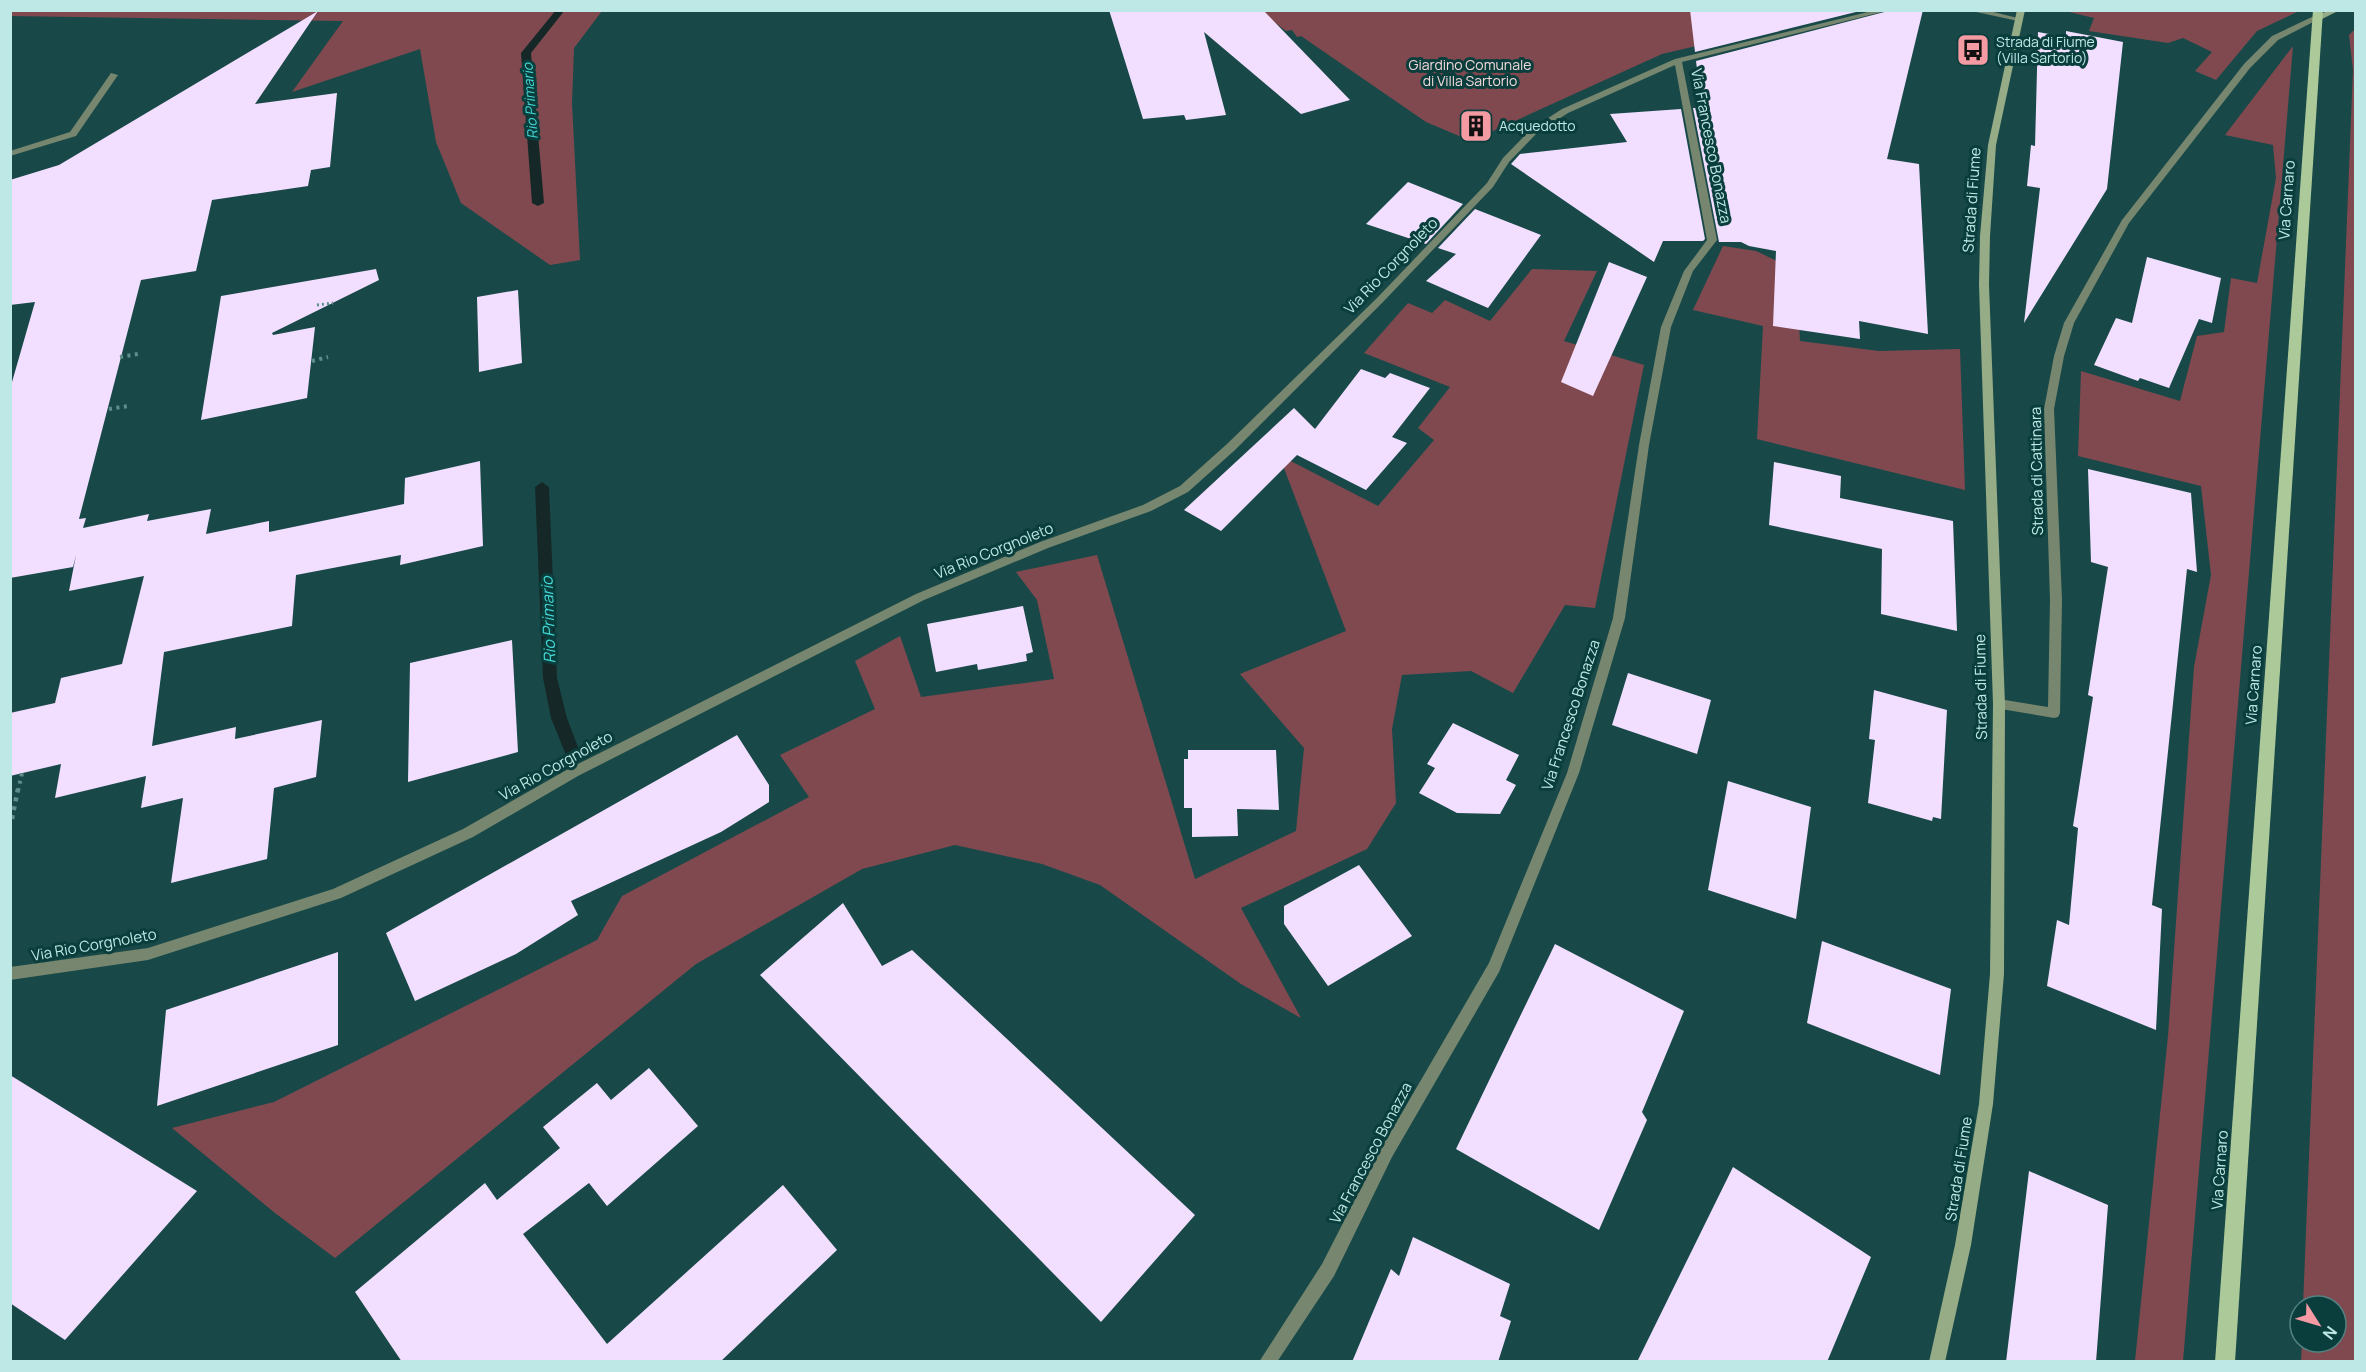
<svg xmlns="http://www.w3.org/2000/svg" width="2366" height="1372" viewBox="0 0 2366 1372" font-family="Manrope,sans-serif">
<style>
.green{fill:#80494f}
.lines{fill:none;stroke-linecap:round;stroke-linejoin:round}
.stream{fill:#152827;fill-rule:evenodd}
.building{fill:#f2defe}
.path-far2{stroke:#608e8c;stroke-width:3;stroke-dasharray:2 3;stroke-linecap:butt}
.path-far1{stroke:#608e8c;stroke-width:4;stroke-dasharray:3 4.5;stroke-linecap:butt}
.path{stroke:#608e8c;stroke-width:4.5;stroke-dasharray:4 5;stroke-linecap:butt}
.street{fill:#77866e;fill-rule:evenodd}
.secondary{fill:#95ac86;fill-rule:evenodd}
.primary{fill:#acc999;fill-rule:evenodd}
.labels{text-anchor:middle;stroke-width:6;stroke-linejoin:round;paint-order:stroke}
.far-poi-label{font-size:14px;fill:#bee8e6;stroke:#0a3e3d;text-anchor:start}
.far-park-label{font-size:14px;fill:#f4d9da;stroke:#0a3e3d}
.far-water-label{font-size:14px;font-style:italic;fill:#45d7d5;stroke:#0a3e3d}
.street-label{font-size:15px;fill:#bee8e6;stroke:#0a3e3d}
.water-label{font-size:16px;font-style:italic;fill:#45d7d5;stroke:#0a3e3d}
</style>
<rect width="100%" height="100%" fill="#184948"/>
<path class="green" d="M 1733,10 L 1761,31 L 1662,54 L 1471,141 L 1426,122 L 1301,36 L 1297,37 L 1292,30 L 1286,31 L 1260,11 Z
M 10,11 L 602,11 L 574,48 L 572,103 L 580,260 L 550,265 L 461,203 L 436,142 L 420,49 L 292,92 L 343,21 L 11,16 Z
M 2065,11 L 2066,10 L 2299,11 L 2257,31 L 2216,80 L 2195,71 L 2212,52 L 2183,38 L 2168,43 L 2089,31 L 2094,18 Z
M 2355,29 L 2356,1361 L 2301,1362 L 2302,1342 L 2336,1342 L 2336,1306 L 2303,1306 L 2353,70 L 2349,35 Z
M 2293,46 L 2183,1361 L 2135,1361 L 2168,1036 L 2194,667 L 2211,575 L 2201,486 L 2078,456 L 2081,371 L 2180,401 L 2197,336 L 2224,332 L 2231,278 L 2257,283 L 2276,178 L 2273,145 L 2225,135 Z
M 1723,246 L 1756,251 L 1796,270 L 1800,341 L 1879,351 L 1960,349 L 1965,490 L 1757,439 L 1763,326 L 1693,310 Z
M 1532,269 L 1597,271 L 1564,341 L 1644,365 L 1595,608 L 1565,605 L 1513,693 L 1471,671 L 1402,675 L 1392,729 L 1396,803 L 1367,849 L 1241,908 L 1301,1018 L 1241,984 L 1100,885 L 1042,864 L 955,845 L 862,869 L 696,964 L 335,1258 L 275,1213 L 172,1128 L 274,1102 L 597,940 L 622,896 L 809,797 L 780,755 L 875,709 L 855,661 L 900,636 L 921,697 L 1054,679 L 1037,600 L 1016,572 L 1097,555 L 1195,879 L 1296,831 L 1304,748 L 1240,674 L 1346,631 L 1279,455 L 1378,506 L 1434,440 L 1418,428 L 1450,387 L 1364,353 L 1408,303 L 1432,313 L 1445,300 L 1490,321 Z"/>
<g class="lines">
<path class="stream" d="M 556,10 L 565,10 L 531,53 L 544,203 L 538,206 L 532,203 L 521,53 Z
M 542,482 L 549,487 L 557,678 L 567,718 L 579,750 L 576,755 L 571,757 L 566,755 L 551,718 L 543,678 L 535,487 Z"/>
</g>
<path class="building" d="M 1109,10 L 1263,10 L 1350,100 L 1301,114 L 1204,32 L 1226,115 L 1186,120 L 1184,115 L 1143,119 Z
M 1690,10 L 1864,10 L 1695,52 Z
M 1892,10 L 1923,10 L 1887,159 L 1919,164 L 1928,334 L 1859,321 L 1860,339 L 1773,326 L 1776,251 L 1749,246 L 1741,242 L 1719,242 L 1693,108 L 1702,108 L 1696,61 Z
M 318,11 L 255,104 L 337,93 L 330,167 L 311,170 L 308,186 L 212,200 L 196,271 L 141,280 L 79,519 L 86,518 L 83,528 L 149,514 L 147,521 L 211,509 L 206,534 L 269,521 L 269,532 L 404,504 L 405,478 L 480,461 L 483,546 L 400,565 L 401,555 L 296,575 L 292,626 L 164,652 L 152,746 L 236,727 L 235,739 L 322,720 L 316,777 L 274,788 L 267,859 L 171,883 L 183,798 L 141,808 L 146,776 L 55,798 L 61,764 L 10,776 L 10,713 L 55,703 L 61,678 L 122,664 L 144,576 L 69,591 L 76,555 L 73,567 L 10,578 L 10,389 L 35,302 L 10,305 L 10,180 L 59,165 Z
M 2066,31 L 2123,42 L 2107,189 L 2024,323 L 2040,188 L 2027,186 L 2031,145 L 2035,146 L 2038,32 L 2066,37 Z
M 1681,109 L 1705,239 L 1703,241 L 1663,241 L 1654,262 L 1511,164 L 1520,154 L 1627,142 L 1610,114 Z
M 1408,182 L 1463,204 L 1426,244 L 1366,224 Z
M 1475,209 L 1541,235 L 1488,308 L 1426,281 L 1456,254 L 1438,248 Z
M 2147,257 L 2221,278 L 2212,323 L 2199,319 L 2169,388 L 2140,378 L 2138,381 L 2094,365 L 2116,318 L 2132,323 Z
M 1609,262 L 1647,277 L 1593,396 L 1561,382 Z
M 376,269 L 379,280 L 272,333 L 273,335 L 315,327 L 307,398 L 201,420 L 221,296 Z
M 518,290 L 522,363 L 479,372 L 477,297 Z
M 1361,369 L 1385,378 L 1390,373 L 1430,388 L 1392,437 L 1407,443 L 1366,490 L 1297,455 L 1221,531 L 1184,510 L 1294,408 L 1315,429 Z
M 1774,462 L 1841,476 L 1840,498 L 1953,521 L 1957,631 L 1881,614 L 1882,549 L 1769,525 Z
M 2088,469 L 2191,493 L 2197,572 L 2187,569 L 2152,905 L 2162,909 L 2156,1030 L 2047,986 L 2057,920 L 2069,925 L 2078,828 L 2073,826 L 2093,697 L 2088,695 L 2108,567 L 2091,562 Z
M 1023,606 L 1033,652 L 1026,654 L 1027,661 L 978,670 L 977,664 L 936,672 L 927,624 Z
M 512,640 L 518,752 L 408,782 L 410,663 Z
M 1628,673 L 1711,700 L 1697,754 L 1612,725 Z
M 1874,690 L 1947,710 L 1941,819 L 1933,817 L 1932,821 L 1868,803 L 1875,740 L 1869,739 Z
M 1453,723 L 1519,755 L 1506,780 L 1516,785 L 1500,814 L 1457,813 L 1419,793 L 1435,768 L 1427,764 Z
M 737,735 L 769,785 L 769,802 L 721,832 L 571,901 L 578,915 L 516,954 L 415,1001 L 386,933 Z
M 1188,750 L 1276,750 L 1279,810 L 1237,809 L 1238,836 L 1192,837 L 1192,808 L 1184,808 L 1184,759 L 1188,759 Z
M 1728,781 L 1811,807 L 1796,919 L 1708,890 Z
M 1359,865 L 1412,936 L 1328,986 L 1284,924 L 1284,906 Z
M 843,903 L 882,966 L 912,950 L 1195,1215 L 1101,1322 L 760,975 Z
M 1822,941 L 1951,989 L 1940,1075 L 1807,1023 Z
M 1555,944 L 1684,1011 L 1642,1112 L 1647,1120 L 1599,1230 L 1456,1149 Z
M 338,952 L 338,1045 L 157,1106 L 166,1010 Z
M 649,1068 L 698,1126 L 607,1206 L 589,1183 L 523,1234 L 607,1344 L 783,1185 L 837,1250 L 720,1362 L 402,1362 L 355,1292 L 485,1183 L 497,1200 L 560,1148 L 543,1127 L 597,1083 L 611,1100 Z
M 10,1075 L 197,1191 L 65,1340 L 10,1303 Z
M 1733,1167 L 1871,1257 L 1827,1362 L 1637,1362 Z
M 2029,1171 L 2108,1205 L 2096,1362 L 2006,1362 Z
M 1413,1237 L 1510,1284 L 1500,1316 L 1511,1321 L 1498,1362 L 1352,1362 L 1391,1269 L 1399,1276 Z"/>
<g class="lines">
<path class="path-far2" d="M 317,305 L 333,303"/>
<path class="path-far1" d="M 120,357 L 138,354
M 312,361 L 328,357
M 109,409 L 128,406
M 18,791 L 22,773"/>
<path class="path" d="M 12,819 L 18,789"/>
<path class="street" d="M 1876,10 L 1890,10 L 1682,62 L 1717,240 L 1693,271 L 1671,327 L 1649,445 L 1625,618 L 1579,773 L 1499,972 L 1392,1157 L 1334,1276 L 1277,1362 L 1259,1362 L 1322,1264 L 1382,1147 L 1489,963 L 1567,773 L 1613,618 L 1639,445 L 1661,327 L 1684,271 L 1707,240 L 1675,65 L 1568,113 L 1537,133 L 1509,162 L 1493,187 L 1383,302 L 1235,450 L 1188,492 L 1151,511 L 1048,548 L 924,600 L 578,776 L 473,837 L 341,898 L 148,960 L 10,980 L 10,967 L 148,948 L 333,889 L 463,829 L 570,768 L 916,594 L 1040,542 L 1143,505 L 1180,486 L 1227,444 L 1377,298 L 1487,183 L 1503,158 L 1531,129 L 1562,109 L 1675,59 Z
M 1967,10 L 1985,10 L 2022,19 L 2018,21 Z
M 2314,16 L 2321,18 L 2278,40 L 2250,68 L 2129,223 L 2074,323 L 2064,356 L 2054,409 L 2062,600 L 2060,713 L 2058,717 L 2054,718 L 1995,708 L 1993,704 L 1995,700 L 1999,699 L 2048,707 L 2050,600 L 2044,409 L 2054,356 L 2064,323 L 2122,220 L 2244,64 L 2272,36 Z
M 111,73 L 118,75 L 76,136 L 10,156 L 10,151 L 70,132 Z"/>
<path class="secondary" d="M 2017,10 L 2025,10 L 1996,145 L 1990,236 L 1989,285 L 2005,704 L 2004,974 L 1993,1104 L 1971,1245 L 1945,1362 L 1929,1362 L 1955,1245 L 1979,1104 L 1990,974 L 1993,704 L 1979,285 L 1980,236 L 1988,145 Z
M 2329,10 L 2340,10 L 2320,20 L 2313,18 Z"/>
<path class="primary" d="M 2313,10 L 2323,10 L 2235,1362 L 2215,1362 Z"/>
</g>
<defs>
<g id="bus-square" transform="scale(1.725)"><rect x="-9" y="-9" width="18" height="18" rx="4" fill="#f49aa3" stroke="#0a3e3d"/><path d="M-5-6H5V4H4V6H2V4H-2V6H-4V4H-5ZM-3.5-4V0h7V-4ZM-3.5 1.2v1.5H-2V1.2ZM2 1.2v1.5H3.5V1.2Z" fill="#111"/></g>
<g id="building-square" transform="scale(1.725)"><rect x="-9" y="-9" width="18" height="18" rx="4" fill="#f49aa3" stroke="#0a3e3d"/><path d="M-4-6H4V6H1V3H-1V6H-4ZM-2.5-4.3h1.7v1.8h-1.7ZM.8-4.3h1.7v1.8H.8ZM-2.5-1h1.7V.8h-1.7ZM.8-1h1.7V.8H.8Z" fill="#111"/></g>
</defs>
<g fill-rule="evenodd">
<use href="#bus-square" x="1973" y="50"/>
<use href="#building-square" x="1476" y="126"/>
</g>
<g class="labels">
<g class="far-poi-label">
<text x="1996" y="47">Strada di Fiume<tspan x="1996" dy="16">(Villa Sartorio)</tspan></text>
<text x="1499" y="131">Acquedotto</text>
</g>
<g class="far-park-label">
<text x="1470" y="70">Giardino Comunale<tspan x="1470" dy="16">di Villa Sartorio</tspan></text>
</g>
<g class="far-water-label">
<text transform="translate(530 101) rotate(-94)" y="5">Rio Primario</text>
</g>
<g class="street-label">
<text transform="translate(1711 146) rotate(79)" y="5">Via Francesco Bonazza</text>
<text transform="translate(1972 200) rotate(-86)" y="5">Strada di Fiume</text>
<text transform="translate(2287 200) rotate(-86)" y="5">Via Carnaro</text>
<text transform="translate(1391 266) rotate(-46)" y="5">Via Rio Corgnoleto</text>
<text transform="translate(2037 471) rotate(-91)" y="5">Strada di Cattinara</text>
<text transform="translate(994 551) rotate(-22)" y="5">Via Rio Corgnoleto</text>
<text transform="translate(2254 685) rotate(-86)" y="5">Via Carnaro</text>
<text transform="translate(1981 687) rotate(-91)" y="5">Strada di Fiume</text>
<text transform="translate(1571 715) rotate(-72)" y="5">Via Francesco Bonazza</text>
<text transform="translate(556 766) rotate(-29)" y="5">Via Rio Corgnoleto</text>
<text transform="translate(94 945) rotate(-10)" y="5">Via Rio Corgnoleto</text>
<text transform="translate(1371 1153) rotate(-62)" y="5">Via Francesco Bonazza</text>
<text transform="translate(1959 1169) rotate(-81)" y="5">Strada di Fiume</text>
<text transform="translate(2220 1170) rotate(-86)" y="5">Via Carnaro</text>
</g>
<g class="water-label">
<text transform="translate(548 620) rotate(-92)" y="6">Rio Primario</text>
</g>
</g>
<rect width="2366" height="1372" fill="none" stroke="#bee8e6" stroke-width="24"/>
<g transform="translate(2318 1324) rotate(127)"><circle r="28" fill="#0a3e3d" stroke="#528281" stroke-width="1.5"/>
<path d="M0-4.5L10 22L0 15L-10 22Z" fill="#f49aa3"/>
<text y="-9" font-size="16" font-weight="bold" text-anchor="middle" fill="#bee8e6">N</text>
</g>
</svg>
